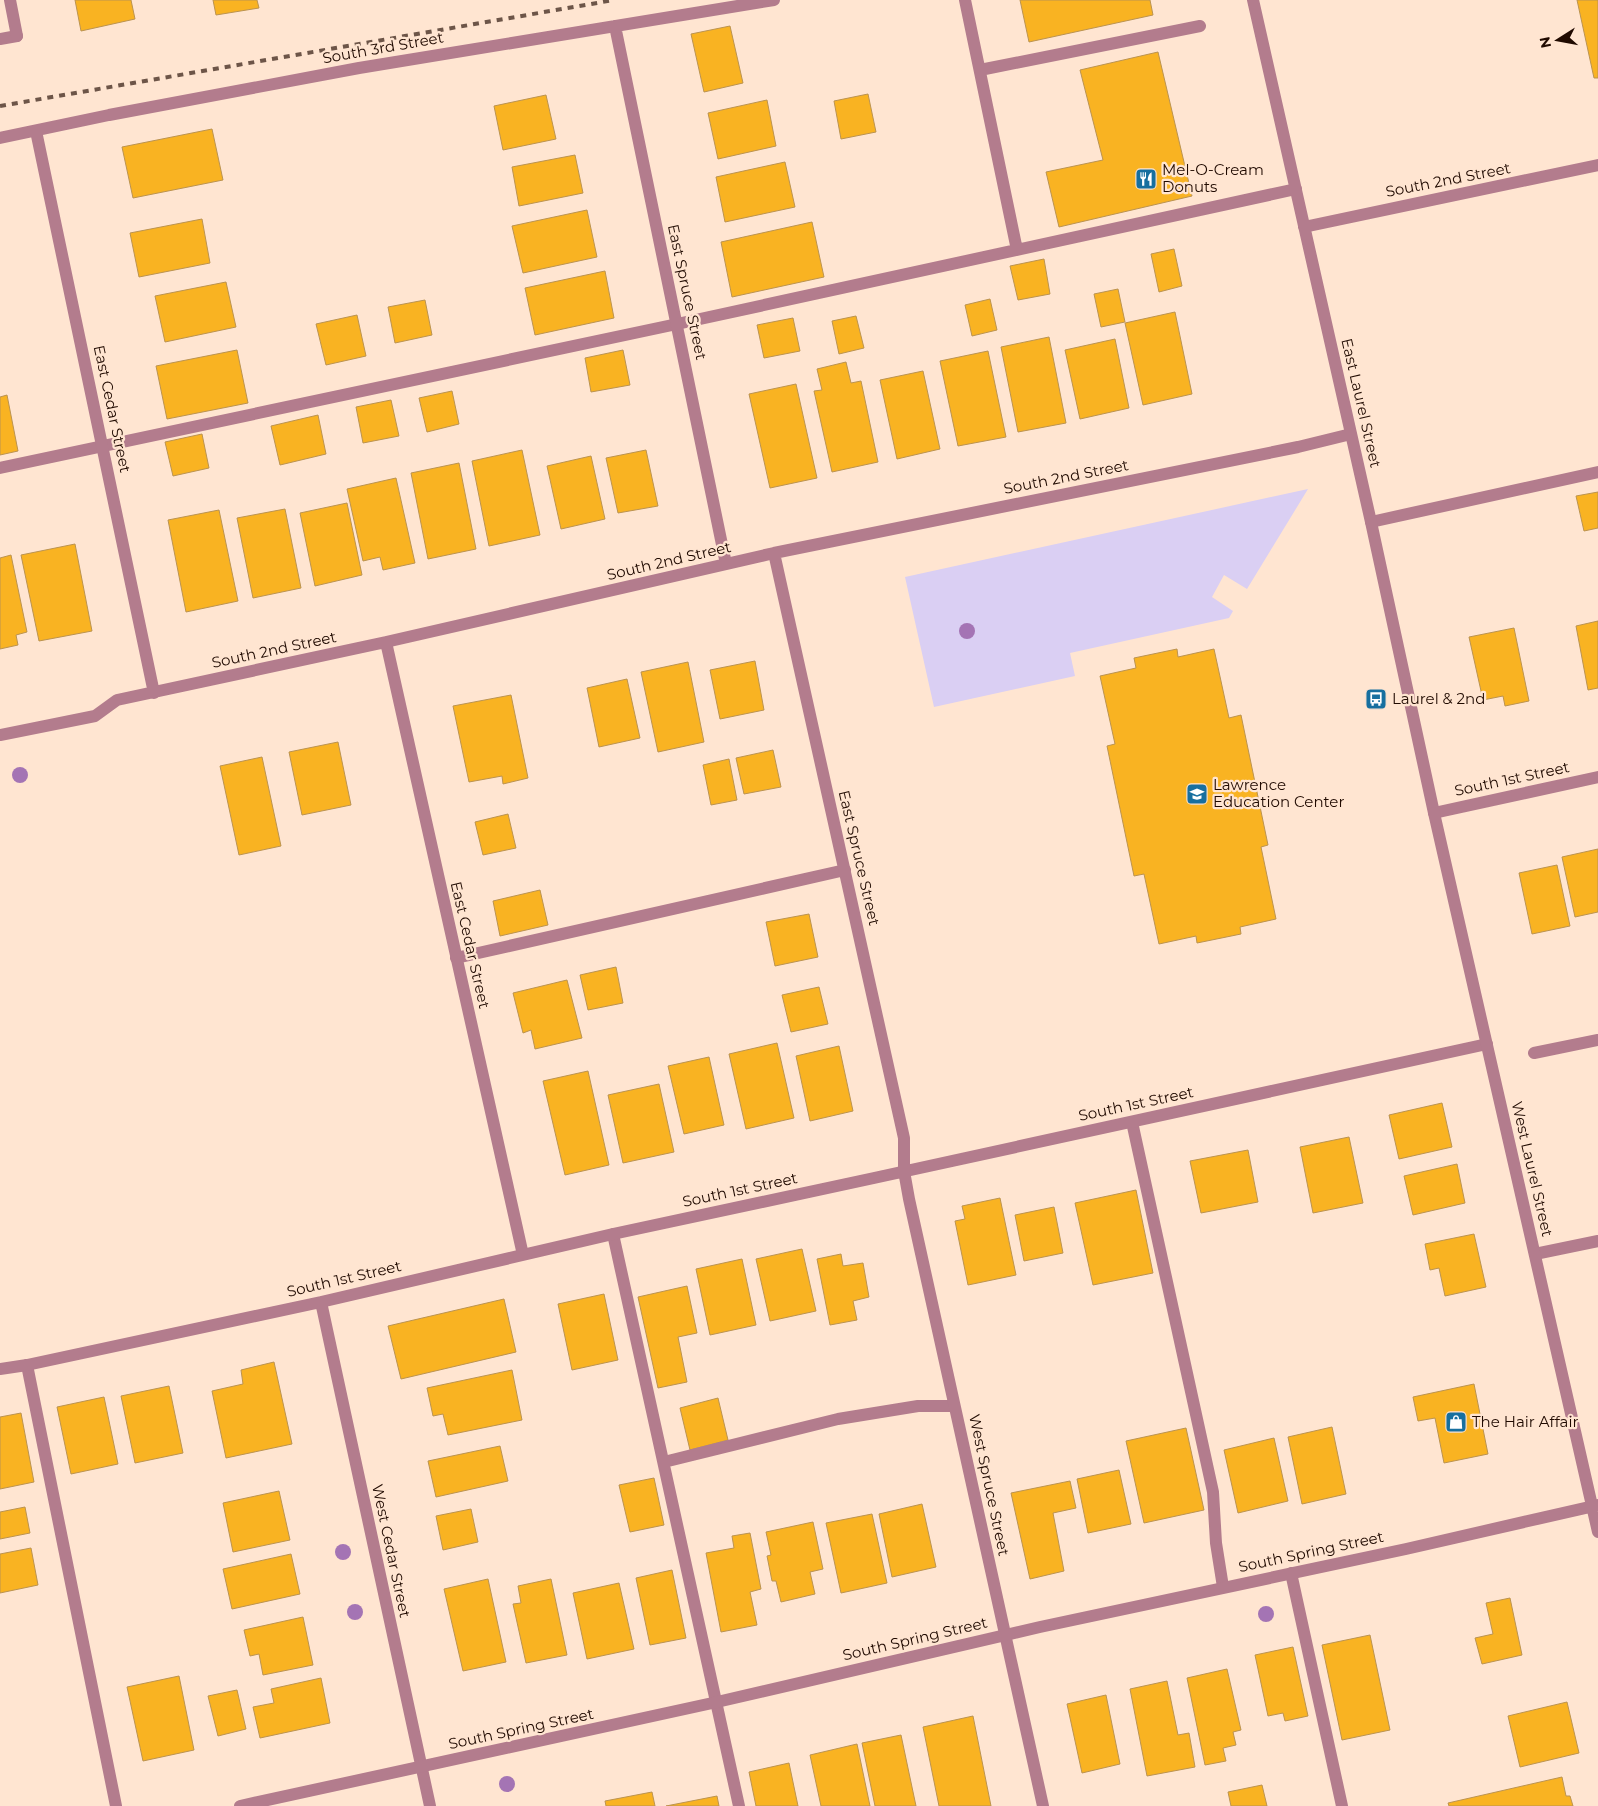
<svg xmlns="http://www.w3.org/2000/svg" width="1598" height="1806" viewBox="0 0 1598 1806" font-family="Montserrat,sans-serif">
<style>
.green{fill:#dacff3}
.building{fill:#f9b322;stroke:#bb9350}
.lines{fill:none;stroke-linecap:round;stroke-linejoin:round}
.service{stroke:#b37c8d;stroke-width:12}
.minor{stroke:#b37c8d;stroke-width:12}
.tertiary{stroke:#b37c8d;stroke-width:12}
.rail{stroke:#6d5548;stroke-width:4;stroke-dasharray:6 6;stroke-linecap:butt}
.tree{fill:#a474b4}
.labels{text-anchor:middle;stroke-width:4.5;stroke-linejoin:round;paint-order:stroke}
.street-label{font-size:15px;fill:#200a00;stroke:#ffe5d1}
.poi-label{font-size:15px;fill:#200a00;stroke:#ffe5d1;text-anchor:start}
</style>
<rect width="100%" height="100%" fill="#ffe5d1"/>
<path class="green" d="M 1308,489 L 1247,589 L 1224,575 L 1212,597 L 1233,611 L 1229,618 L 1070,653 L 1075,676 L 934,707 L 905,577 Z"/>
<path class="building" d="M 75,0 L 131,0 L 135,19 L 81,31 Z
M 213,0 L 257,0 L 259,8 L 216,15 Z
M 1020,0 L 1150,0 L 1153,15 L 1029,42 Z
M 1577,0 L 1598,0 L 1598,78 L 1594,78 Z
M 730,26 L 743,83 L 704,92 L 691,34 Z
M 1158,52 L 1192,196 L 1059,227 L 1046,172 L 1103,160 L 1080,70 Z
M 868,94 L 876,132 L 841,139 L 834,101 Z
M 546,95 L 556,139 L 503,150 L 494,106 Z
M 767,100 L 776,146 L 718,159 L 708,113 Z
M 212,129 L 223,180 L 133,198 L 122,147 Z
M 575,155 L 583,193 L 519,206 L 512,167 Z
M 785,162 L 795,207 L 725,222 L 716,177 Z
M 587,210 L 597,257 L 523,273 L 512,226 Z
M 202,219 L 210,263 L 139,277 L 130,233 Z
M 812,222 L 824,277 L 732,297 L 721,242 Z
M 1174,249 L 1182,286 L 1159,292 L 1151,254 Z
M 1044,259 L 1050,294 L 1018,300 L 1010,266 Z
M 605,271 L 614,318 L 535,335 L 525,288 Z
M 226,282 L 236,327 L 165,342 L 155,296 Z
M 1118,289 L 1125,322 L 1101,327 L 1094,294 Z
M 990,299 L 997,330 L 972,336 L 965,305 Z
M 425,300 L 432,335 L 395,343 L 388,307 Z
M 1175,312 L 1192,394 L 1143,405 L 1125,323 Z
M 357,315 L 366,356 L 326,365 L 316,324 Z
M 856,316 L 864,348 L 839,354 L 832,321 Z
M 793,318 L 800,351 L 764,358 L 757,325 Z
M 1049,337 L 1066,423 L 1018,432 L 1001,347 Z
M 1115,339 L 1129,408 L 1080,419 L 1065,350 Z
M 237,350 L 248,403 L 167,419 L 156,366 Z
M 623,350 L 630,385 L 591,392 L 585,358 Z
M 988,351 L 1006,437 L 958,446 L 940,361 Z
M 846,362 L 851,383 L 861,381 L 878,462 L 832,472 L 814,391 L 822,390 L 817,369 Z
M 923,371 L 940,449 L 897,459 L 880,380 Z
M 796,384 L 817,478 L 770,488 L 749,394 Z
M 452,391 L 459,424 L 427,432 L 419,398 Z
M 7,395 L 18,451 L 0,455 L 0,397 Z
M 391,400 L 399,436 L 363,443 L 356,407 Z
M 318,415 L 326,454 L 280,465 L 271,426 Z
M 202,434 L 209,468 L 173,476 L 165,442 Z
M 522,450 L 540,535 L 489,546 L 472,461 Z
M 646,450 L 658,506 L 618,513 L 606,458 Z
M 591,456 L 605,519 L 561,529 L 547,466 Z
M 459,463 L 476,549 L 428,559 L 411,473 Z
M 396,478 L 415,563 L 383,570 L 380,557 L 363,561 L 347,489 Z
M 1598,492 L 1598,528 L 1584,531 L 1576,496 Z
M 347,503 L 362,575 L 315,586 L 300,513 Z
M 285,509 L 301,588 L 253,598 L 237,518 Z
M 219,510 L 238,601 L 186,612 L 168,520 Z
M 75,544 L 92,631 L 39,641 L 21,555 Z
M 11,555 L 27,632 L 16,635 L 18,645 L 0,649 L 0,558 Z
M 1598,621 L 1598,688 L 1588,690 L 1576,626 Z
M 1514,628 L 1529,701 L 1505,706 L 1503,696 L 1483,700 L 1469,637 Z
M 1177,649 L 1178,657 L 1214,649 L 1229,718 L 1241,715 L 1268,845 L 1261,847 L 1276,919 L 1240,927 L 1241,934 L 1197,943 L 1196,936 L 1159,944 L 1144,874 L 1134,876 L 1107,746 L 1115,744 L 1100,676 L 1136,668 L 1134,658 Z
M 755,661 L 764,710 L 720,719 L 710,670 Z
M 688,662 L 704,742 L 658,752 L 641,672 Z
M 627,679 L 640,738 L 599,747 L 587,688 Z
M 511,695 L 528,778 L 503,784 L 502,776 L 469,782 L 453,706 Z
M 338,742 L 351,805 L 302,815 L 289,752 Z
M 773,750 L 781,787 L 744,794 L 736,758 Z
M 262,757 L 281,846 L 239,855 L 220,766 Z
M 729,759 L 737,800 L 711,805 L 703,765 Z
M 508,814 L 516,848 L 483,855 L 475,822 Z
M 1598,849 L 1598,912 L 1575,917 L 1562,857 Z
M 1557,865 L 1570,926 L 1532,934 L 1519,873 Z
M 540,890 L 548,925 L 500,936 L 493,901 Z
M 809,914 L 818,957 L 775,966 L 766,922 Z
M 616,967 L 623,1003 L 588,1010 L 580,975 Z
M 567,980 L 582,1038 L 535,1049 L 531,1030 L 523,1033 L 513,993 Z
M 819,987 L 828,1024 L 791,1032 L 782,995 Z
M 777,1043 L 794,1118 L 746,1129 L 729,1054 Z
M 839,1046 L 853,1111 L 810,1121 L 796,1056 Z
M 709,1057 L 724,1125 L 684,1134 L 668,1066 Z
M 588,1071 L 609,1165 L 565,1175 L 543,1081 Z
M 659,1084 L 674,1152 L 623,1163 L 608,1095 Z
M 1442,1103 L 1452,1147 L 1399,1159 L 1389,1115 Z
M 1349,1137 L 1363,1203 L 1313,1213 L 1300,1147 Z
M 1248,1150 L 1258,1202 L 1201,1213 L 1190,1161 Z
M 1457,1164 L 1465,1203 L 1413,1215 L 1404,1176 Z
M 1136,1190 L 1153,1273 L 1093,1285 L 1075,1203 Z
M 1000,1198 L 1016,1275 L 968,1285 L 955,1221 L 965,1219 L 962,1206 Z
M 1054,1207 L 1063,1253 L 1024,1261 L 1015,1215 Z
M 1474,1234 L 1486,1287 L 1445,1296 L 1439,1268 L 1430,1270 L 1425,1244 Z
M 802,1249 L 816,1311 L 770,1321 L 756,1259 Z
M 841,1254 L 843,1266 L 863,1263 L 869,1297 L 853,1301 L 857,1320 L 830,1325 L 817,1259 Z
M 742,1259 L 756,1325 L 710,1335 L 696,1269 Z
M 687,1286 L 697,1333 L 678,1337 L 687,1382 L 658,1388 L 638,1297 Z
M 604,1294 L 618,1360 L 572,1370 L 558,1304 Z
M 504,1299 L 516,1352 L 401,1379 L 388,1326 Z
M 274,1362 L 292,1444 L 226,1458 L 212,1391 L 243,1384 L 241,1370 Z
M 512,1370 L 522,1420 L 448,1435 L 443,1414 L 433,1416 L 427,1388 Z
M 1474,1384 L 1488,1454 L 1444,1463 L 1435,1418 L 1418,1421 L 1413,1397 Z
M 169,1386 L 183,1453 L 135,1463 L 121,1396 Z
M 104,1397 L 118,1464 L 71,1474 L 57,1407 Z
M 718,1398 L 728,1440 L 690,1450 L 680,1408 Z
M 21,1413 L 34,1482 L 0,1489 L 0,1417 Z
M 1332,1427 L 1346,1494 L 1302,1504 L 1288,1437 Z
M 1186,1428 L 1204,1510 L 1144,1523 L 1126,1441 Z
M 1274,1438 L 1288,1501 L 1238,1513 L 1224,1450 Z
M 500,1446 L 508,1481 L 436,1497 L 428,1461 Z
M 1119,1470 L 1131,1524 L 1088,1533 L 1077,1479 Z
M 654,1478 L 664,1525 L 630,1532 L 619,1485 Z
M 1070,1481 L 1076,1508 L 1053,1513 L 1064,1571 L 1030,1579 L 1011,1493 Z
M 279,1491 L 290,1540 L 233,1552 L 223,1503 Z
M 922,1504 L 936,1567 L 892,1577 L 879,1514 Z
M 25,1507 L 30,1533 L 0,1539 L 0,1512 Z
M 471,1509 L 478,1542 L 443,1550 L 436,1516 Z
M 872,1514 L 887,1583 L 841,1593 L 826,1523 Z
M 813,1522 L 823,1569 L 810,1572 L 815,1594 L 781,1602 L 776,1581 L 772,1581 L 767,1556 L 771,1555 L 766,1532 Z
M 750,1533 L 761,1589 L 750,1592 L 757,1625 L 721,1632 L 706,1553 L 734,1548 L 732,1536 Z
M 31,1548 L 38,1585 L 0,1593 L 0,1554 Z
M 291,1554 L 300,1594 L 232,1609 L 223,1569 Z
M 672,1570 L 686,1638 L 650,1645 L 636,1578 Z
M 488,1579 L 506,1662 L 463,1671 L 444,1589 Z
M 551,1579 L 567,1655 L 526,1663 L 513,1604 L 521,1603 L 518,1586 Z
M 619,1583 L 634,1649 L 587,1659 L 573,1593 Z
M 1510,1598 L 1522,1655 L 1482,1664 L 1475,1638 L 1493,1634 L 1486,1603 Z
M 303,1617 L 313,1665 L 263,1675 L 259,1654 L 250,1656 L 244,1630 Z
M 1370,1635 L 1390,1730 L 1342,1740 L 1322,1645 Z
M 1293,1647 L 1308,1716 L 1285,1721 L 1283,1713 L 1268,1716 L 1255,1655 Z
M 1227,1669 L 1241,1730 L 1233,1732 L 1236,1745 L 1223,1748 L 1226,1761 L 1205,1765 L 1187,1678 Z
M 179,1676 L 194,1750 L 143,1761 L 127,1687 Z
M 321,1678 L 330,1723 L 260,1738 L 253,1707 L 274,1703 L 271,1689 Z
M 1167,1681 L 1178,1735 L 1189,1733 L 1195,1767 L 1147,1776 L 1130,1689 Z
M 237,1690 L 246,1729 L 218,1736 L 208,1696 Z
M 1106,1695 L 1120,1764 L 1082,1773 L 1067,1704 Z
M 1567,1702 L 1579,1753 L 1520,1767 L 1508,1716 Z
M 973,1716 L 991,1806 L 939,1806 L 923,1727 Z
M 901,1735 L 916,1806 L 875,1806 L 862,1743 Z
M 857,1744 L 870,1806 L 821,1806 L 810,1755 Z
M 789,1763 L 798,1806 L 756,1806 L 749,1772 Z
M 1562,1777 L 1566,1796 L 1570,1796 L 1573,1806 L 1449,1806 L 1448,1803 Z
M 1262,1785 L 1267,1806 L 1231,1806 L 1228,1792 Z
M 652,1792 L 655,1806 L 606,1806 L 605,1801 Z
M 717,1796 L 719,1806 L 666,1806 Z"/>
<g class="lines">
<path class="service" d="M 965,0 L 1017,250
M 0,39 L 17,36
M 980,70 L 1200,26
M 0,468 L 677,324 L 1296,189
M 1371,522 L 1598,472
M 456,958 L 845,870
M 1534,1053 L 1598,1040
M 1132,1122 L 1213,1492 L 1216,1543 L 1223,1587
M 613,1234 L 739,1806
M 1535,1254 L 1598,1241
M 27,1365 L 116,1806
M 664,1462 L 838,1419 L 918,1406 L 954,1406
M 1291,1573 L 1342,1806"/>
<path class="minor" d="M 10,0 L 17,36
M 1253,0 L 1371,522 L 1434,813 L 1598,777
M 615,26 L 726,564
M 36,131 L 154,693
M 0,138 L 109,115 L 359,68 L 774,0
M 1304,227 L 1598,165
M 774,553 L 904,1138 L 904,1171 L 909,1199 L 1043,1806
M 386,642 L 523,1255
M 0,735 L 95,716 L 117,700 L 386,642 L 774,553 L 1298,447 L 1351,434
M 321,1302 L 430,1806
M 0,1369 L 27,1365 L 321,1302 L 613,1234 L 874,1178 L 1487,1044"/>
<path class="tertiary" d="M 1434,813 L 1598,1532
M 240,1806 L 717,1702 L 1040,1627 L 1406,1549 L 1598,1505"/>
<path class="rail" d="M 0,106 L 614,0"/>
</g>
<g class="tree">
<circle cx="967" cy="631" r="8"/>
<circle cx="20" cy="775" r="8"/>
<circle cx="343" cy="1552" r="8"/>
<circle cx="355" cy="1612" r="8"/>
<circle cx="1266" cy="1614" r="8"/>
<circle cx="507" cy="1784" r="8"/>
</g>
<defs>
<g id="restaurant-square" transform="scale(1.125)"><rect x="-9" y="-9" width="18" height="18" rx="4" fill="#176f9f" stroke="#ffe5d1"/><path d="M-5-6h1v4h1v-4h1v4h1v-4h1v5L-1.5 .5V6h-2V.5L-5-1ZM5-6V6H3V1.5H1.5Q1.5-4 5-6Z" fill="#fff"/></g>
<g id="bus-square" transform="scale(1.125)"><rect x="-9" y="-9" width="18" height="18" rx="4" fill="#176f9f" stroke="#ffe5d1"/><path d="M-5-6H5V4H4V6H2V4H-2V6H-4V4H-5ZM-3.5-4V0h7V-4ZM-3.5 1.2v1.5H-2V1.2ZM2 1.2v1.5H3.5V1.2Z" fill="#fff"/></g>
<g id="school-square" transform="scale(1.125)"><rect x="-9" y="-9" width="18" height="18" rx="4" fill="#176f9f" stroke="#ffe5d1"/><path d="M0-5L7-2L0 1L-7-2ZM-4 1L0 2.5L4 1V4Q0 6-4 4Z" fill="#fff"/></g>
<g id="shop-square" transform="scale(1.125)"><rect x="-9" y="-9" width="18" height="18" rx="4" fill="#176f9f" stroke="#ffe5d1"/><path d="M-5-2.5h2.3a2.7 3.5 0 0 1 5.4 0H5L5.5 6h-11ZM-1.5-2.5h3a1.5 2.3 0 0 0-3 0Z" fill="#fff"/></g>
</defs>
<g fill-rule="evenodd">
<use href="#restaurant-square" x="1146" y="179"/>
<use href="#bus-square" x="1376" y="699"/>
<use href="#school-square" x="1197" y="794"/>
<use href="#shop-square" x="1456" y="1422"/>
</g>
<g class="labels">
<g class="street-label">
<text transform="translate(383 48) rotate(-10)" y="5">South 3rd Street</text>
<text transform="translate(1448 180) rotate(-11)" y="5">South 2nd Street</text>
<text transform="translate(687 292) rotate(78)" y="5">East Spruce Street</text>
<text transform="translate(1361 403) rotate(77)" y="5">East Laurel Street</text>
<text transform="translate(112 409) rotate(78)" y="5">East Cedar Street</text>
<text transform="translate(1066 477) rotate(-11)" y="5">South 2nd Street</text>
<text transform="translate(669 561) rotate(-13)" y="5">South 2nd Street</text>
<text transform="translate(274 650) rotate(-12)" y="5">South 2nd Street</text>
<text transform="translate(1512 779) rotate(-12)" y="5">South 1st Street</text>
<text transform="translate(859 858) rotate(77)" y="5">East Spruce Street</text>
<text transform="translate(470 945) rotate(77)" y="5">East Cedar Street</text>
<text transform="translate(1136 1104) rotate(-12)" y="5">South 1st Street</text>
<text transform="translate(1532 1169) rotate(77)" y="5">West Laurel Street</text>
<text transform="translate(740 1190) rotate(-12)" y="5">South 1st Street</text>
<text transform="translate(344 1279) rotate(-13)" y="5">South 1st Street</text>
<text transform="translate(989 1485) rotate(78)" y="5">West Spruce Street</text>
<text transform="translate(391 1551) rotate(78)" y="5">West Cedar Street</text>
<text transform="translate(1311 1552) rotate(-12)" y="5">South Spring Street</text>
<text transform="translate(915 1639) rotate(-13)" y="5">South Spring Street</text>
<text transform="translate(521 1729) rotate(-12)" y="5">South Spring Street</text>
</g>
<g class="poi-label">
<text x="1162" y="175">Mel-O-Cream<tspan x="1162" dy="17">Donuts</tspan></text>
<text x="1392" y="704">Laurel &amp; 2nd</text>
<text x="1213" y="790">Lawrence<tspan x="1213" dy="17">Education Center</tspan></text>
<text x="1472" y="1427">The Hair Affair</text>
</g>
</g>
<g transform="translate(1558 40) rotate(259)" stroke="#ffe5d1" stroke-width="4" paint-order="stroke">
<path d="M0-4L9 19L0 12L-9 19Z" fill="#200a00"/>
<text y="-8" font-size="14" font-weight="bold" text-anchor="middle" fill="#200a00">N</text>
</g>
</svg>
